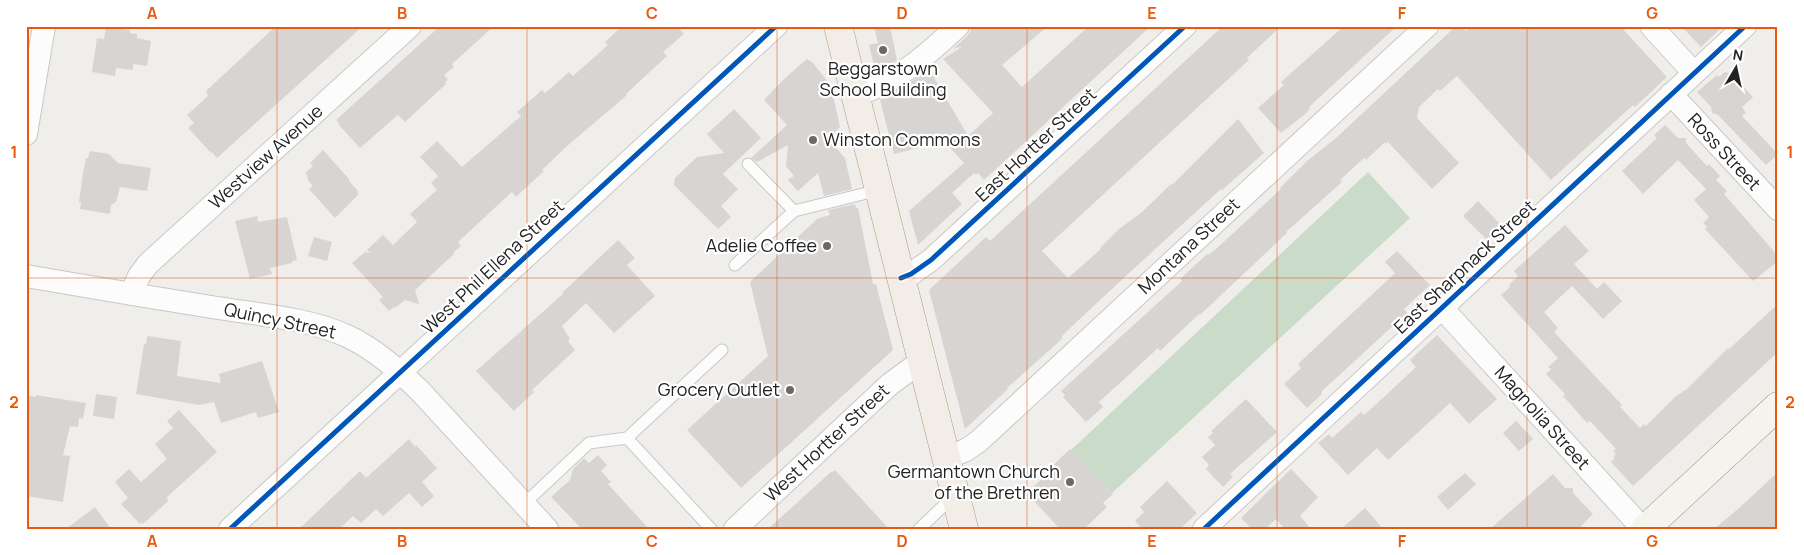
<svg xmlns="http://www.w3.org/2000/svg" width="1804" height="555" viewBox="0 0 1804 555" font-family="Manrope,sans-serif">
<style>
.cemetery{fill:#cadbca}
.building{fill:#d7d4d2}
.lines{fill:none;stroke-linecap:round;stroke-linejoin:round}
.lane-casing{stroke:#c9c8c7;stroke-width:13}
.street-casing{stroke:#c9c8c7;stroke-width:24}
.secondary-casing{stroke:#999a82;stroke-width:29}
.primary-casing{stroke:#a79c86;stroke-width:29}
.lane{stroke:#fdfcfc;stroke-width:11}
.street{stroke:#fdfcfc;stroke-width:22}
.secondary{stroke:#f4f4ed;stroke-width:28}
.primary{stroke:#f3ede7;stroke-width:28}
.cycleway-casing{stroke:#fff;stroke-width:8}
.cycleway{stroke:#0057b8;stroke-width:5}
.grid{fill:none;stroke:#e8590c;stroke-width:1;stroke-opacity:0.55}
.poi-dot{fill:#6a6968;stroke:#fff;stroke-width:2}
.labels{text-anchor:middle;stroke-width:4.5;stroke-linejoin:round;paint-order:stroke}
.poi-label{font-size:18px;fill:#222;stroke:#fff;text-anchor:end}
.street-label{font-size:18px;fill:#222;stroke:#fff}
.neatline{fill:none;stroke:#e8590c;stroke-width:2}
.grid-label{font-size:16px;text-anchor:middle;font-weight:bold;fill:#e8590c}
</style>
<rect width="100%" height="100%" fill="#f0eeeb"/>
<path class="cemetery" d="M 1368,172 L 1410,218 L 1112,493 L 1070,451 Z"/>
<path class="building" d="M 106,26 L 122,26 L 121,29 L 130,30 L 130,33 L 137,34 L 137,38 L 151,41 L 147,66 L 133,64 L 133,70 L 116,68 L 115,76 L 92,72 L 97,38 L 104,39 Z
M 276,26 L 363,26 L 217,158 L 212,152 L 211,153 L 188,128 L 194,123 L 187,115 L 208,96 L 206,91 Z
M 440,26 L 494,26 L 452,64 L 454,67 L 444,75 L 448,80 L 445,82 L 446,84 L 405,122 L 398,115 L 360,148 L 338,124 L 339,123 L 336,120 Z
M 622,26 L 677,26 L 684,34 L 663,52 L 667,56 L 626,94 L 627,95 L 566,147 L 542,170 L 544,171 L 516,197 L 512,192 L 458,242 L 461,246 L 453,253 L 454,254 L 415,290 L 419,304 L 405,300 L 395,308 L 394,307 L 389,311 L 379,300 L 383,297 L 352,263 L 365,252 L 371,253 L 367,250 L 383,235 L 393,245 L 417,222 L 410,214 L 437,190 L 431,183 L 438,176 L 420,157 L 437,141 L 462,167 L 521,116 L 517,112 L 542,90 L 545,93 L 569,72 L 573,76 L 608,45 L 605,42 Z
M 874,26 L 890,26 L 897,60 L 889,65 L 875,69 L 869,45 L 878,43 Z
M 974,26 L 1048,26 L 1002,65 L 1022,87 L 1089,26 L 1151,26 L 984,180 L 978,173 L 976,175 L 974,173 L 952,193 L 962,204 L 918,245 L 909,211 L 964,163 L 937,133 L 922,147 L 894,154 L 880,100 L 905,86 L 929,69 L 968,136 L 993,113 L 943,59 L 963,46 L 953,49 L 967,36 Z
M 1223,26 L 1281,26 L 1247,58 L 1249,60 L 1042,251 L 1068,278 L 1101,249 L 1100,248 L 1119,229 L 1141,213 L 1171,184 L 1172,185 L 1238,119 L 1264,153 L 1222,190 L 1221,189 L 1128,274 L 1068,330 L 1061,337 L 1063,338 L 1007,388 L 1008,389 L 965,429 L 929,290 L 986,237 L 990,241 Z
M 1344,26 L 1397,26 L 1309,107 L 1310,109 L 1304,115 L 1281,133 L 1258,108 L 1284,85 L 1281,82 Z
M 1456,26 L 1461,26 L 1466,31 L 1471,26 L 1620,26 L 1667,77 L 1635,107 L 1633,105 L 1551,180 L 1457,76 L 1440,91 L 1438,89 L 1419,107 L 1417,118 L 1459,163 L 1432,189 L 1388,142 L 1386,144 L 1385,142 L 1366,160 L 1364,158 L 1340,180 L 1342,182 L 1286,232 L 1287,233 L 1200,315 L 1199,314 L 1160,351 L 1158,348 L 1132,372 L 1099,402 L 1103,407 L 1086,422 L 1063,397 L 1065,395 L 1061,391 L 1182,281 L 1180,279 L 1207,254 L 1208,255 L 1215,250 L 1281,189 L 1280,188 L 1307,161 L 1336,138 Z
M 1681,26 L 1723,26 L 1701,47 Z
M 807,59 L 813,63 L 831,86 L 840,127 L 828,139 L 845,158 L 852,189 L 824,196 L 818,173 L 798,191 L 788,180 L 794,176 L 786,166 L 788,145 L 757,162 L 751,158 L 787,125 L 764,100 L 784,79 Z
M 1725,72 L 1732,74 L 1753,97 L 1742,107 L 1746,113 L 1742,116 L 1778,154 L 1766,165 L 1718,115 L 1712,113 L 1711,107 L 1697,92 L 1717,75 L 1719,77 Z
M 734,109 L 761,138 L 723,174 L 738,189 L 721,206 L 731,217 L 718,229 L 674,185 L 675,178 L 697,157 L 724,153 L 707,134 Z
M 1665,125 L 1678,138 L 1686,138 L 1686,143 L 1707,166 L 1709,164 L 1720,176 L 1716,180 L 1727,191 L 1724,194 L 1778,256 L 1778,261 L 1753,281 L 1705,229 L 1707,227 L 1703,223 L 1709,217 L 1694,200 L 1706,189 L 1678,160 L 1643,194 L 1622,171 L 1657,138 L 1654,135 Z
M 323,150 L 349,179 L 349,181 L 358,191 L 357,192 L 359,194 L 335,218 L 309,189 L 313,186 L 308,180 L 306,172 L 313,166 L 310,163 Z
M 90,151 L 109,154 L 118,163 L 151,168 L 147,191 L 120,187 L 116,202 L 111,205 L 110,214 L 80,209 L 81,203 L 79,202 L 83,173 L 86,158 L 88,158 Z
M 1478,201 L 1502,226 L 1487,240 L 1463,216 Z
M 855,204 L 856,208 L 858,208 L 873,284 L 876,284 L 893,350 L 741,488 L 687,430 L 768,356 L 750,282 L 817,219 L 830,215 L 828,210 Z
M 257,216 L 258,222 L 287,217 L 297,260 L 292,261 L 292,263 L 270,268 L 272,274 L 250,279 L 235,221 Z
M 1565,225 L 1589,251 L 1574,264 L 1597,289 L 1604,282 L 1622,301 L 1603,319 L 1572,286 L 1544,312 L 1558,328 L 1554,332 L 1622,405 L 1620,407 L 1640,428 L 1644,424 L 1646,426 L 1675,397 L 1687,389 L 1728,348 L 1729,349 L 1778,304 L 1778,352 L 1633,486 L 1611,462 L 1615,458 L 1613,457 L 1616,454 L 1613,451 L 1616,449 L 1590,421 L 1587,423 L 1563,396 L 1565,394 L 1546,374 L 1551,369 L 1548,367 L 1558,358 L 1501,295 L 1510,287 L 1509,285 L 1518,276 L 1514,271 Z
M 314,237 L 332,242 L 327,261 L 308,256 Z
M 618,240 L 635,258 L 627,265 L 655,296 L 614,333 L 586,303 L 562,326 L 570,339 L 568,340 L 570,344 L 575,350 L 532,390 L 534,392 L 514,411 L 476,371 L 563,294 L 562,293 Z
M 1397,251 L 1430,285 L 1404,309 L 1407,313 L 1321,392 L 1322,394 L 1307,408 L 1284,384 L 1301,368 L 1298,364 L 1395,273 L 1385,262 Z
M 1437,335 L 1497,399 L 1469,424 L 1450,403 L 1388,460 L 1377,448 L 1348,475 L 1318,443 L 1329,434 L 1332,438 L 1361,412 L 1364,415 L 1384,397 L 1416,367 L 1410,360 Z
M 147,336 L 181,341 L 177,376 L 221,383 L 219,374 L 262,361 L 279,412 L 258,418 L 256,412 L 221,423 L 214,402 L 199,405 L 136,394 L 144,344 L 146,344 Z
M 96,394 L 117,397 L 114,419 L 93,416 Z
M 26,395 L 35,397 L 36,395 L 86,403 L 83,419 L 79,418 L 78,427 L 70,426 L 63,455 L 70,456 L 63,502 L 26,496 Z
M 1246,399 L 1277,432 L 1230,474 L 1233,477 L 1223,487 L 1206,469 L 1209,465 L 1202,457 L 1215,445 L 1208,437 L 1213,433 L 1211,431 Z
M 179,410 L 217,452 L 167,497 L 168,501 L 143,524 L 142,522 L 140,524 L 121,504 L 128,498 L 115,482 L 129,469 L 141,482 L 167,459 L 155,444 L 173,428 L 167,421 Z
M 1516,421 L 1533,439 L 1519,451 L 1503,433 Z
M 409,439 L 415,447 L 416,445 L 437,468 L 422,482 L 434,496 L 422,507 L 409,493 L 383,516 L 376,509 L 361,523 L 353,516 L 339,529 L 299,529 L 360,471 L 366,478 Z
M 1070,449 L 1113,494 L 1103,503 L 1107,507 L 1084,529 L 1060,529 L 1033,500 L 1037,497 L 1030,490 L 1048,473 L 1046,472 Z
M 598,455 L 607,465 L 601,471 L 611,482 L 608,484 L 649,529 L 582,529 L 551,497 L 570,480 L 573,469 L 584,458 L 589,463 Z
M 1291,469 L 1318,497 L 1300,516 L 1311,529 L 1285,529 L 1276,519 L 1265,529 L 1252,529 L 1241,518 Z
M 835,470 L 889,529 L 768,529 L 832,471 L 833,472 Z
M 1778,472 L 1778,529 L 1714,529 L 1738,509 Z
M 1465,473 L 1476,484 L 1448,510 L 1437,497 Z
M 1553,474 L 1565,488 L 1573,488 L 1573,493 L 1593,514 L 1578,529 L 1490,529 Z
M 1167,481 L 1197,513 L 1180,529 L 1142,529 L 1135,521 L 1144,512 L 1140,507 Z
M 95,507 L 111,529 L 66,529 Z
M 1365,508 L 1383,529 L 1341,529 Z"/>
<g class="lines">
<g class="lane-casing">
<path id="lane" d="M 748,164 L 794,211 L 879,190
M 735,265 L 794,211
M 627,438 L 722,350
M 524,504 L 589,443 L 627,438 L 711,529
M 919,529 L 954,496"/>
</g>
<g class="street-casing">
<path id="street" d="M 1651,26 L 1694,73
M 1671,94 L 1778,209
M 856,95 C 897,82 927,55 958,26
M 26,134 L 44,26
M 26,276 C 90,287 154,298 218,308 C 261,315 307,318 347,336 C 375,349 398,370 420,391 L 547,529
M 901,278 L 911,274 L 931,260 L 1185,26
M 131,294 L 139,276 L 148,264 L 410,26
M 1442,308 L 1643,529
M 946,458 L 966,450 L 979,441 L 1427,26
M 230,529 L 776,26
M 735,529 L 889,385 L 912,368 L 923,363
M 1204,529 L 1745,26"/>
</g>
<g class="secondary-casing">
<path id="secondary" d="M 1645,529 L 1778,406"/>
</g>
<g class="primary-casing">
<path id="primary" d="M 838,26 L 964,529"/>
</g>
<use href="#lane" class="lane"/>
<use href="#street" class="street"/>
<use href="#secondary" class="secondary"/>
<use href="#primary" class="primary"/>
<g class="cycleway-casing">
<path id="cycleway" d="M 901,278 L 911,274 L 931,260 L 1185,26
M 230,529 L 776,26
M 1204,529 L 1745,26"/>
</g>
<use href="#cycleway" class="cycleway"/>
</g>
<path class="grid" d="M 277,26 L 277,529M 527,26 L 527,529M 777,26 L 777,529M 1027,26 L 1027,529M 1277,26 L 1277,529M 1527,26 L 1527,529M 26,278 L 1778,278"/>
<g class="poi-dot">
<circle cx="883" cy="50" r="5"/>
<circle cx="813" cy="140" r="5"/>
<circle cx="827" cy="246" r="5"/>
<circle cx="790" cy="390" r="5"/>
<circle cx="1070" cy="482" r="5"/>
</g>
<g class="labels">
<g class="poi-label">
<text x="883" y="75" text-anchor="middle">Beggarstown<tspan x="883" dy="21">School Building</tspan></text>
<text x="823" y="146" text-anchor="start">Winston Commons</text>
<text x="817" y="252">Adelie Coffee</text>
<text x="780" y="396">Grocery Outlet</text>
<text x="1060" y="478">Germantown Church<tspan x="1060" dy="21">of the Brethren</tspan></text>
</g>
<g class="street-label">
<text transform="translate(1036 145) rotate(-43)" y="6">East Hortter Street</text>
<text transform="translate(1724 152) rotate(47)" y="6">Ross Street</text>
<text transform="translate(266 157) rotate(-42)" y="6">Westview Avenue</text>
<text transform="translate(1189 246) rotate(-43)" y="6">Montana Street</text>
<text transform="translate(493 267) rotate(-43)" y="6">West Phil Ellena Street</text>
<text transform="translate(1465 267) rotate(-43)" y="6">East Sharpnack Street</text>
<text transform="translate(280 321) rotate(12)" y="6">Quincy Street</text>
<text transform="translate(1542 418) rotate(48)" y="6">Magnolia Street</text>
<text transform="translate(827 443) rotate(-43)" y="6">West Hortter Street</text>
</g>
</g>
<rect width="1804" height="555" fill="none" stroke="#ffffff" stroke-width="55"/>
<g transform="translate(1736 68) rotate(9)" stroke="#ffffff" stroke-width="4" paint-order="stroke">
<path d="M0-4L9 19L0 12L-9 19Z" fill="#222222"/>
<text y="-8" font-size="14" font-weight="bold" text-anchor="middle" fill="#222222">N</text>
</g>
<rect x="28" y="28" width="1748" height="500" class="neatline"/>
<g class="grid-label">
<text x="152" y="19">A</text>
<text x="402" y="19">B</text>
<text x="652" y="19">C</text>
<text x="902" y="19">D</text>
<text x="1152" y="19">E</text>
<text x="1402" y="19">F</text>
<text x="1652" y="19">G</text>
<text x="14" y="158">1</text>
<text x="1790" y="158">1</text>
<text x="14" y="408">2</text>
<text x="1790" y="408">2</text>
<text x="152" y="547">A</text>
<text x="402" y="547">B</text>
<text x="652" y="547">C</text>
<text x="902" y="547">D</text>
<text x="1152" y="547">E</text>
<text x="1402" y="547">F</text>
<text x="1652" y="547">G</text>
</g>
</svg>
